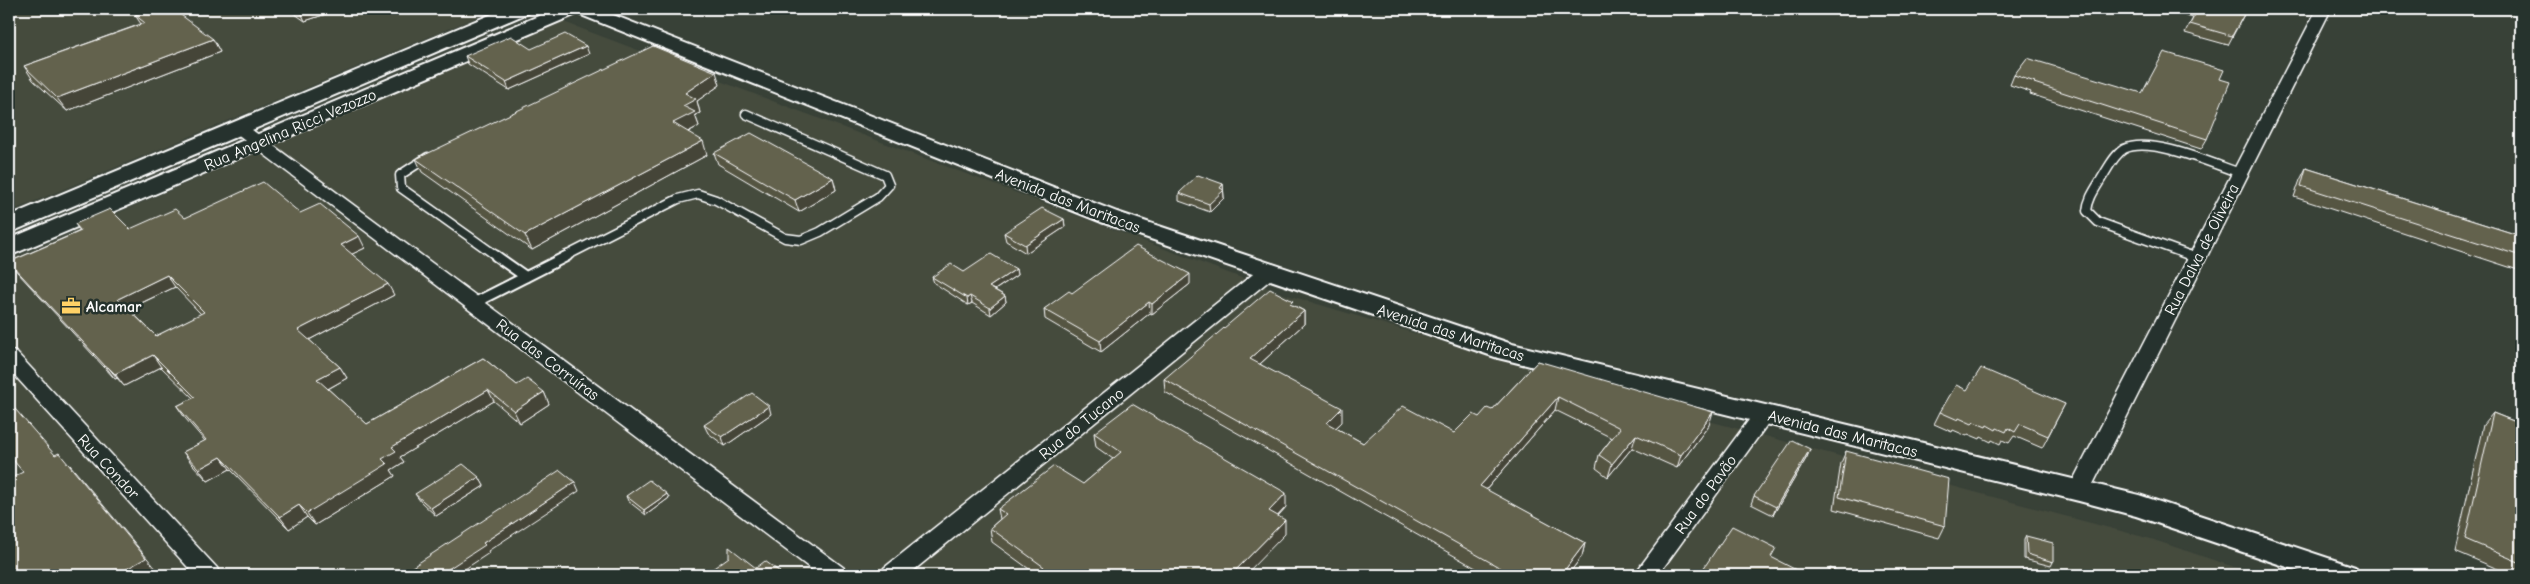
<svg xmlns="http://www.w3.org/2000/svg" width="2530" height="584" viewBox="0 0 2530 584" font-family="'Comic Neue',sans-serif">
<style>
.built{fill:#454b3e}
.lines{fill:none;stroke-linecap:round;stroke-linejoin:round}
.service-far1-casing{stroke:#fff;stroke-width:11}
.service-casing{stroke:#fff;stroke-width:13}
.minor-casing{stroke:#fff;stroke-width:3}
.tertiary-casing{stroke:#fff;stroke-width:4}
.secondary-casing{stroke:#fff;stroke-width:4}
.service-far1{stroke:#26332d;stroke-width:8}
.service{stroke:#26332d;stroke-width:9}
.minor{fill:#26332d;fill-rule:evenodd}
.tertiary{fill:#26332d;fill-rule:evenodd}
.secondary{fill:#26332d;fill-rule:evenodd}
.wall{fill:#555443;stroke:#fff;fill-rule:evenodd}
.shaded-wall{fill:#454537;stroke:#fff}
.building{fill:#63624e;stroke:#fff;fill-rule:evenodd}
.labels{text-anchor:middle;stroke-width:5;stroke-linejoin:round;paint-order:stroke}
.street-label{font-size:16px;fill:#fff;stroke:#26332d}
.poi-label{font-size:16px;font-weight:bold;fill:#fff;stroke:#26332d;text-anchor:start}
</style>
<rect width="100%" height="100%" fill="#384137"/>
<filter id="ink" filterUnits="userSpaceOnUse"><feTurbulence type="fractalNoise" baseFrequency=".02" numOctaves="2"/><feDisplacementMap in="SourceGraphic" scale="10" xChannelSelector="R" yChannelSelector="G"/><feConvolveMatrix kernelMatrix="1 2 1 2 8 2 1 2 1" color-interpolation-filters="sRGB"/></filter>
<g filter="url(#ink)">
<path class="built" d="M 9,9 L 496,9 L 9,212 Z
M 561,21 L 1284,294 L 1690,416 L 2151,539 L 2258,575 L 9,575 L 9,260 Z"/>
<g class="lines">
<g class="service-far1-casing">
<path id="service-far1" d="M 428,157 L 400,175 L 401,188 L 498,257
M 564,257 L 678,199 L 698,194 L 716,200 L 785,238 L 801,240 L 820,232 L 878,197 L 889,185 L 885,175 L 746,114
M 2194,257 L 2098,222 L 2087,211 C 2088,198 2096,188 2103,176 C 2108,168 2115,154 2124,149 C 2151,136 2213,164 2240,173"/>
</g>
<g class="service-casing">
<path id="service" d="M 496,256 L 526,277
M 2190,256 L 2197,258
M 474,303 L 567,256"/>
</g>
<g class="minor-casing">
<path id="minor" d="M 2317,9 L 2331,9 L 2090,490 L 2087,496 L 2079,498 L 2071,496 L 2068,490 Z
M 238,122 L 244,124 L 844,568 L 847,575 L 819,575 L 232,130 L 230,127 Z
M 1269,265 L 1276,267 L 1278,271 L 1276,275 L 908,575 L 881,575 L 884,568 L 1262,267 Z
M 9,350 L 16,352 L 217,568 L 220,575 L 195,575 L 9,369 Z
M 1764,407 L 1771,409 L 1774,414 L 1771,419 L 1658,575 L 1634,575 L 1757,409 Z"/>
</g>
<g class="tertiary-casing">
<path id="tertiary" d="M 573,9 L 598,9 L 1117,212 L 1512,344 L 2139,495 L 2355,567 L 2360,575 L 2311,575 L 2136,516 L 2079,501 L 1498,358 L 1101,222 L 576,13 Z"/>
</g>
<g class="secondary-casing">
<path id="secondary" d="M 504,9 L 531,9 L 528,13 L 9,233 L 9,216 Z
M 555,9 L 582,9 L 579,13 L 9,256 L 9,239 Z"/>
</g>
<use href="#service-far1" class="service-far1"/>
<use href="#service" class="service"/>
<use href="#minor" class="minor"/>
<use href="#tertiary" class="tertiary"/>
<use href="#secondary" class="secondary"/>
</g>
<path class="wall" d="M 288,9 L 341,9 L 305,21 Z
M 2161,9 L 2247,9 L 2228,45 L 2185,33 L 2193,18 Z
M 135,15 L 213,39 L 220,52 L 67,111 L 33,80 L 24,66 L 141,24 Z
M 589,54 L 509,90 L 468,64 L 465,56 Z
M 2014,75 L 2142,93 L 2207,139 L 2201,149 L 2030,94 L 2031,92 L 2010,85 Z
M 720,85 L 697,101 L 700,113 L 695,115 L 699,126 L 688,132 L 707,155 L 532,250 L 422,172 L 416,159 Z
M 714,153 L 833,178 L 836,190 L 799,212 L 718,164 Z
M 2306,168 L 2521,236 L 2521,266 L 2518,270 L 2294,197 L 2300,180 Z
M 1223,184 L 1224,198 L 1210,212 L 1179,201 L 1179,193 Z
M 300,213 L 365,248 L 352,254 L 394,295 L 309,340 L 340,367 L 347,378 L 328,389 L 367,424 L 483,358 L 517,385 L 544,392 L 549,404 L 520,423 L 494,401 L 400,457 L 404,462 L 391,470 L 395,476 L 315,525 L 307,517 L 289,529 L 230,469 L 208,481 L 192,464 L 183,452 L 205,441 L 185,418 L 177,406 L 193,398 L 161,367 L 124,386 L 117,378 L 115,379 L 18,273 L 9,262 L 80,231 L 75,224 L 130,229 L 185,218 ZM 175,287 L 201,314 L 156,336 L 129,309 Z
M 1064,219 L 1065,227 L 1026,253 L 1006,241 L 1004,233 Z
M 1016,269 L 1017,275 L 995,290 L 1005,296 L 1006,302 L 991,315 L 972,303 L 968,305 L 934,283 L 932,277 L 964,272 Z
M 1190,284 L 1152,314 L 1150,313 L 1101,352 L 1045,319 L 1044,309 L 1072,293 Z
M 1293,305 L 1304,311 L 1304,324 L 1260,364 L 1342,422 L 1336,428 L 1363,443 L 1454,433 L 1479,417 L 1492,410 L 1538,361 L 1709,425 L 1677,468 L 1632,448 L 1608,477 L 1596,468 L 1599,455 L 1612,438 L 1555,410 L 1486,490 L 1585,543 L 1582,556 L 1568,575 L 1488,575 L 1165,392 L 1164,379 Z
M 1967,390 L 2065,404 L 2042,448 L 2014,436 L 2009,443 L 2002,440 L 2000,444 L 1992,440 L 1991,442 L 1981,437 L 1980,439 L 1968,434 L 1967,436 L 1953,430 L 1952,432 L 1934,424 L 1940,412 Z
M 2493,413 L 2521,424 L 2521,575 L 2512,575 L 2455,551 L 2483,425 Z
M 771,414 L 725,446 L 708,433 L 704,425 Z
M 1094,433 L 1286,507 L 1278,516 L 1285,534 L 1036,574 L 992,542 L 990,528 L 1000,519 L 998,509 L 1083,484 L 1113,459 L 1096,447 Z
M 1810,449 L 1807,457 L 1773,515 L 1751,504 L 1754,496 Z
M 1846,451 L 1945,526 L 1939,538 L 1834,509 L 1841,463 Z
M 479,477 L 484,486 L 436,516 L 421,502 L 415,494 Z
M 667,494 L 669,498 L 646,515 L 628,501 L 626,496 Z
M 2026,536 L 2053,562 L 2051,566 L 2024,559 L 2024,540 Z"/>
<path class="shaded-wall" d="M 305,9 L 341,9 L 305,21 L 300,10 Z
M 213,39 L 220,52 L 67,111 L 57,98 Z
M 586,46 L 589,54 L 509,90 L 506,82 Z
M 716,72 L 720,85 L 697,101 L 700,113 L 695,115 L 699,126 L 678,137 L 673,123 L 683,106 L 685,93 Z
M 703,141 L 707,155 L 532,250 L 525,235 Z
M 833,178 L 836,190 L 799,212 L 795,200 Z
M 1223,184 L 1224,198 L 1210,212 L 1209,204 L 1220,188 Z
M 1064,219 L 1065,227 L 1026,253 L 1025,245 Z
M 359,236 L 365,248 L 348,256 L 341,245 Z
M 1016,269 L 1017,275 L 990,293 L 989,287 Z
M 1190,274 L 1190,284 L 1152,314 L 1152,304 Z
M 167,275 L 175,287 L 126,310 L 118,299 Z
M 388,284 L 394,295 L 305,342 L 298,330 Z
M 970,296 L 972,303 L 968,305 L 967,298 Z
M 1005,296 L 1006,302 L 991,315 L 990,308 Z
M 1149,302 L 1150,313 L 1101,352 L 1100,341 Z
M 1304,311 L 1304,324 L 1251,372 L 1250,359 Z
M 153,355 L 161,367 L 124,386 L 115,374 Z
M 106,367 L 108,367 L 117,378 L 115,379 Z
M 340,367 L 347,378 L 324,391 L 317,379 Z
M 488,390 L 494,401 L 400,457 L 404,462 L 391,470 L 395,476 L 315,525 L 307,513 L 382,459 L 392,447 Z
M 544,392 L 549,404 L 520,423 L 514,411 Z
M 1558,397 L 1555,410 L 1478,499 L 1480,486 Z
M 769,406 L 771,414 L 725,446 L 722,437 Z
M 1342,408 L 1342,422 L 1327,436 L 1327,423 Z
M 1713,412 L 1709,425 L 1677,468 L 1681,455 Z
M 1636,435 L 1632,448 L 1608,477 L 1612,464 Z
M 1810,449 L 1807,457 L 1773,515 L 1776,507 Z
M 221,457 L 230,469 L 208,481 L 199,469 Z
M 70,465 L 157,570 L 148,575 L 116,575 Z
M 479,477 L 484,486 L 436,516 L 431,508 Z
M 575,482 L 579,491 L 488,551 L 489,553 L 456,575 L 439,575 L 483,543 Z
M 1286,493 L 1286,507 L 1269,525 L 1269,511 Z
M 667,494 L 669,498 L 646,515 L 644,510 Z
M 299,505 L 307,517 L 289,529 L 280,517 Z
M 1285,520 L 1285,534 L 1245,575 L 1231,575 Z
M 1585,543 L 1582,556 L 1568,575 L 1561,575 Z"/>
<path class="building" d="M 153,9 L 173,9 L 213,39 L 57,98 L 24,66 L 145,23 L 135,15 Z
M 2197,9 L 2247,9 L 2232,36 L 2190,24 L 2198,9 Z
M 565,34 L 586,46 L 506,82 L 465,56 L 511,36 L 531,49 Z
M 653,46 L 716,72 L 685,93 L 696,99 L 683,106 L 695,112 L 673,123 L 703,141 L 525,235 L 416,159 Z
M 2164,52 L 2224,70 L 2220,79 L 2230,82 L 2207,139 L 2034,83 L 2035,82 L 2014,75 L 2027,58 L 2142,93 Z
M 751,133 L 833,178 L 795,200 L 714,153 Z
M 2306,168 L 2521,236 L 2521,256 L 2301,186 Z
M 1198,175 L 1223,184 L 1220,188 L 1224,190 L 1209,204 L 1179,193 Z
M 263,182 L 300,213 L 320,204 L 359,236 L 341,245 L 388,284 L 298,330 L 340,367 L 317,379 L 367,424 L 483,358 L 517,385 L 527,379 L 544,392 L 514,411 L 488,390 L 392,447 L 396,451 L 382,459 L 387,464 L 307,513 L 299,505 L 280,517 L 221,457 L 199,469 L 183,452 L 206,440 L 177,406 L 195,397 L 153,355 L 115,374 L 108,367 L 106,367 L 9,262 L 81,231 L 75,224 L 110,209 L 130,229 L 175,209 L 185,218 ZM 167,275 L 204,312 L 156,336 L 118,299 Z
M 1042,208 L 1064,219 L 1025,245 L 1004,233 Z
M 1136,246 L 1190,274 L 1152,304 L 1149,302 L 1100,341 L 1044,309 L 1069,291 L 1072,293 Z
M 991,254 L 1016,269 L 989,287 L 1005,296 L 990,308 L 970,296 L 967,298 L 932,277 L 951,264 L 964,272 Z
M 1270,289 L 1293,301 L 1290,304 L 1304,311 L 1250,359 L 1342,408 L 1327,423 L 1363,443 L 1403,406 L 1454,433 L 1473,414 L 1479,417 L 1487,408 L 1492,410 L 1538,361 L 1713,412 L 1681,455 L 1636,435 L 1612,464 L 1599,455 L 1620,428 L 1558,397 L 1480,486 L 1585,543 L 1561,575 L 1513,575 L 1164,379 Z
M 1981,368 L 2065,404 L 2048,436 L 2020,424 L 2015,432 L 2008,428 L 2006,432 L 1997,428 L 1996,430 L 1987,425 L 1986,427 L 1974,422 L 1972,424 L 1959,418 L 1958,420 L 1940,412 L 1956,385 L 1967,390 Z
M 752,393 L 769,406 L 722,437 L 704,425 Z
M 9,402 L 55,455 L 59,453 L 146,558 L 116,575 L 9,575 L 9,479 L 23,472 L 9,455 Z
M 1132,404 L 1286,493 L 1269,511 L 1285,520 L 1231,575 L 1035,575 L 1044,567 L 990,528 L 1006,514 L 998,509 L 1054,466 L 1083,484 L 1121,452 L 1094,433 Z
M 2493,413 L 2521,424 L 2521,563 L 2465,539 Z
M 1792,440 L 1810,449 L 1776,507 L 1754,496 Z
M 1846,451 L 1949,479 L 1945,526 L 1839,497 Z
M 463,464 L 479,477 L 431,508 L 415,494 Z
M 560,470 L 575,482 L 483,543 L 485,545 L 439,575 L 400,575 Z
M 649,480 L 667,494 L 644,510 L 626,496 Z
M 1732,526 L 1776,548 L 1771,557 L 1806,575 L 1699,575 Z
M 2026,536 L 2053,543 L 2053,562 L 2027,554 Z
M 729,547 L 756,568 L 765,561 L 780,572 L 776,575 L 704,575 L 729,557 Z
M 1830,568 L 1844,575 L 1826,575 Z"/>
</g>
<defs>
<g id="office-bare" transform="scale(1.5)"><path d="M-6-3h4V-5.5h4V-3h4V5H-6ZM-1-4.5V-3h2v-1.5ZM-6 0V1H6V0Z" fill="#ffd166" stroke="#26332d" stroke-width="2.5" paint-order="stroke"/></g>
</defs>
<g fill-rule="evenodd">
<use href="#office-bare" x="71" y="306"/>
</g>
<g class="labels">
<g class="street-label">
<text transform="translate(290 129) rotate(-23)" y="6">Rua Angelina Ricci Vezozzo</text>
<text transform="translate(1068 200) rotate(21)" y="6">Avenida das Maritacas</text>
<text transform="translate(2201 249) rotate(-63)" y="6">Rua Dalva de Oliveira</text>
<text transform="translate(1451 332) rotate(18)" y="6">Avenida das Maritacas</text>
<text transform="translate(548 359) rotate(37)" y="6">Rua das Corruíras</text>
<text transform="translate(1081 423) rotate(-39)" y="6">Rua do Tucano</text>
<text transform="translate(1843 433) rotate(14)" y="6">Avenida das Maritacas</text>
<text transform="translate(109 466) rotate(47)" y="6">Rua Condor</text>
<text transform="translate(1705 494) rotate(-54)" y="6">Rua do Pavão</text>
</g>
<g class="poi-label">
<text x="86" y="312">Alcamar</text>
</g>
</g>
<rect width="2530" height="584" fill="none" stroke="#26332d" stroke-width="30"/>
<rect x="15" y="15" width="2500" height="554" fill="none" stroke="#fff" stroke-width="2" filter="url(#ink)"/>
</svg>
